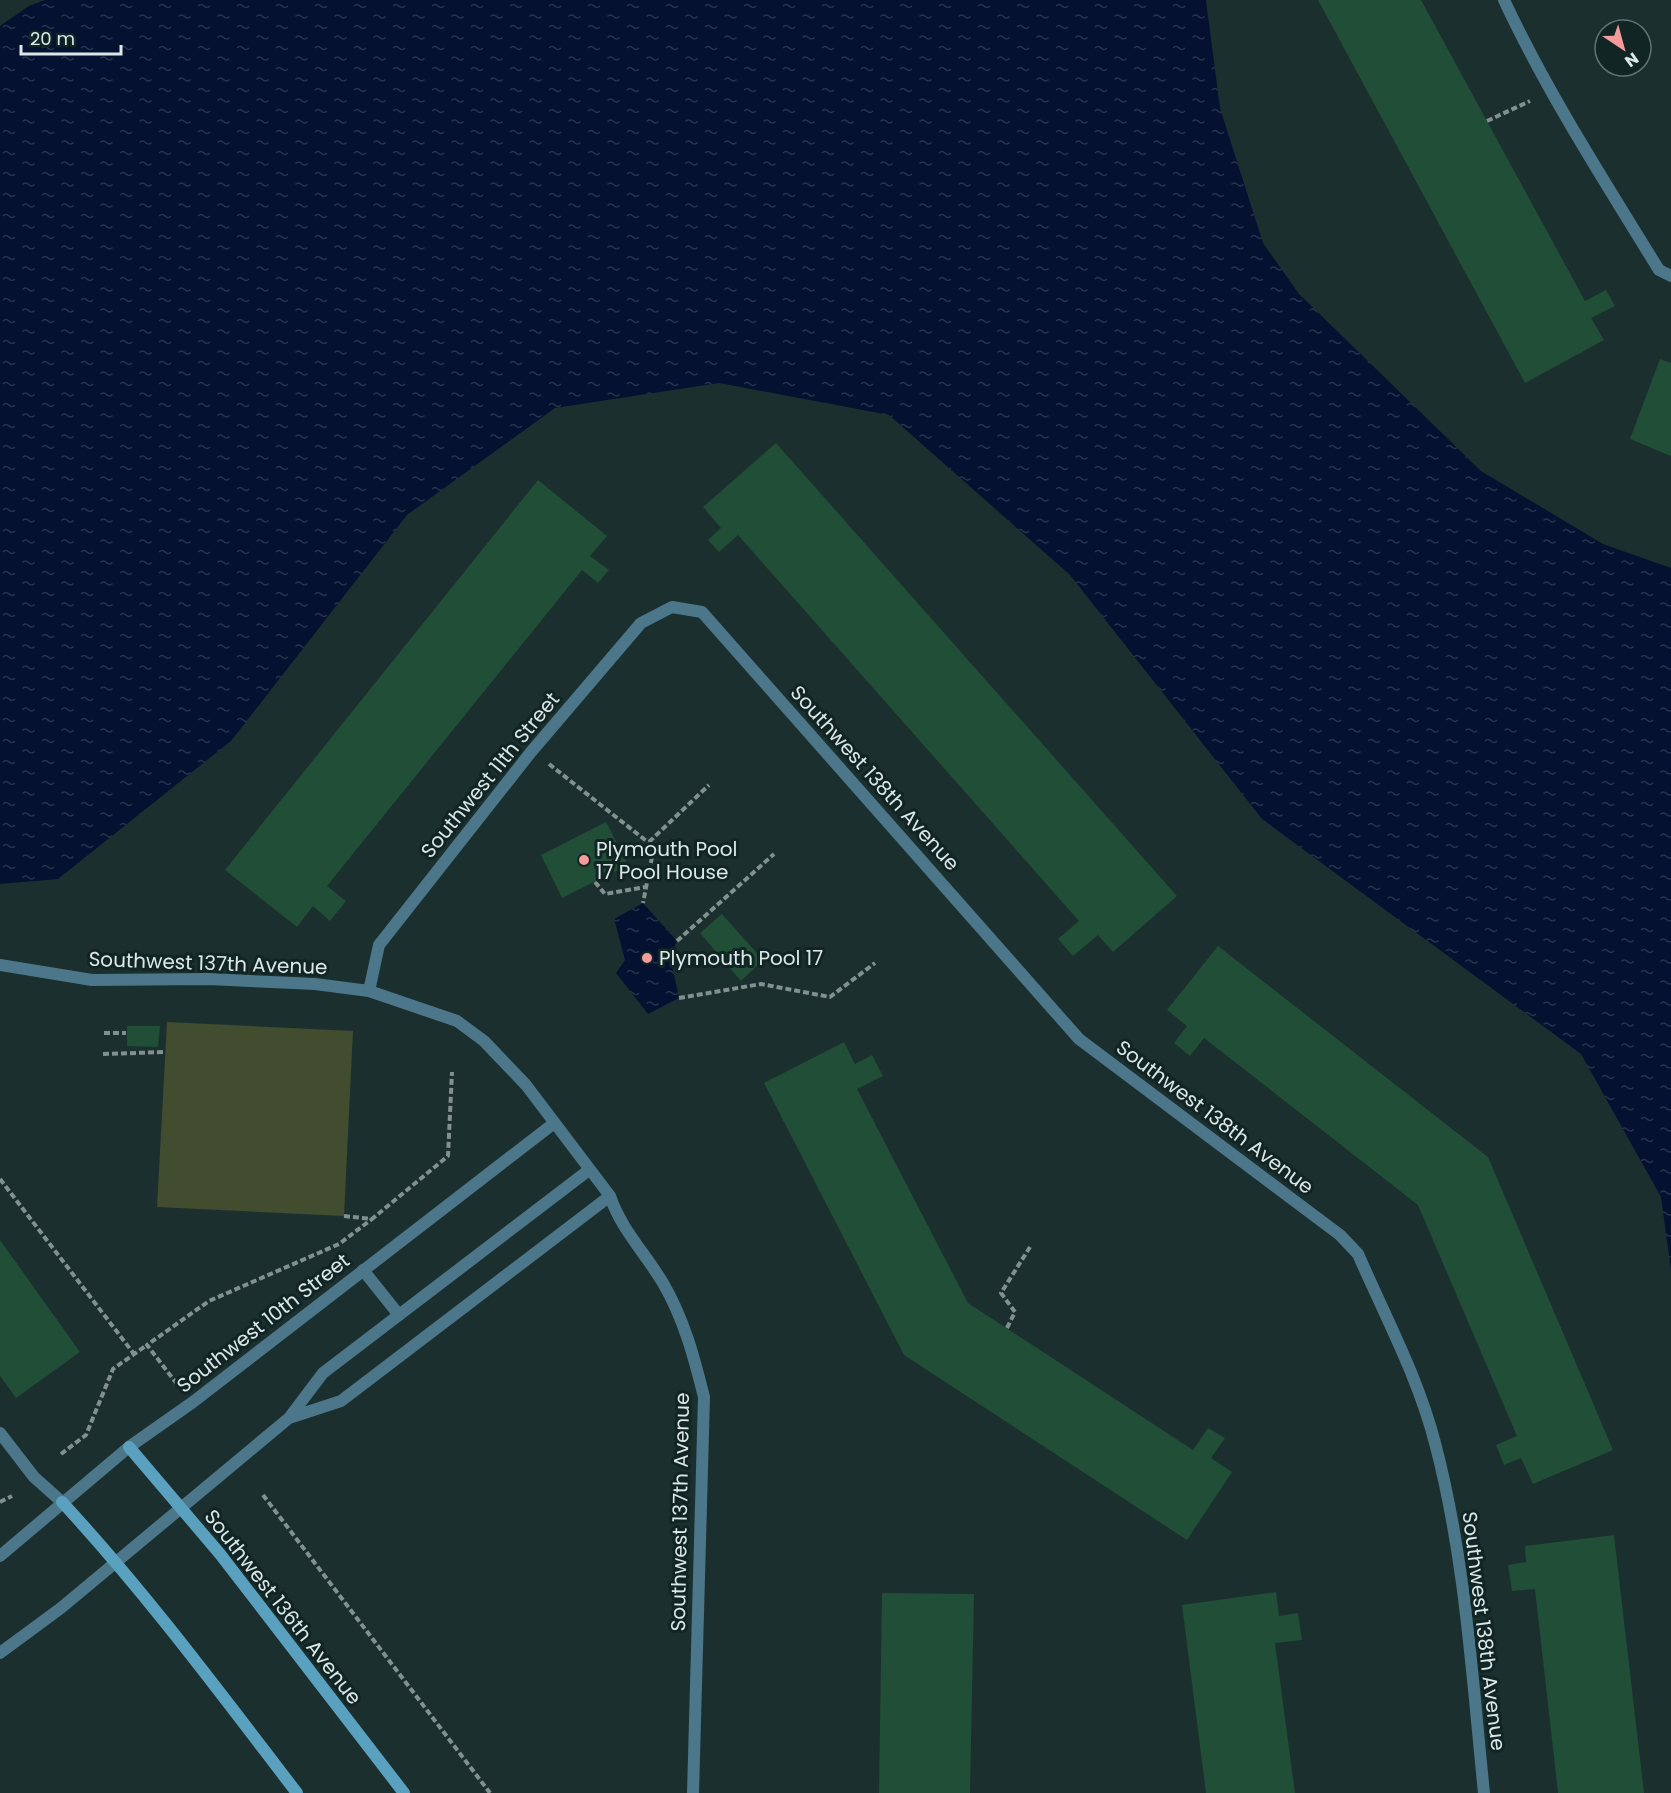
<svg xmlns="http://www.w3.org/2000/svg" width="1671" height="1793" viewBox="0 0 1671 1793" font-family="Poppins,sans-serif">
<style>
.park{fill:#424c2e}
.water{fill:url(#water-ripples)}
.building{fill:#214e36}
.lines{fill:none;stroke-linecap:round;stroke-linejoin:round}
.path{stroke:#819190;stroke-width:4;stroke-dasharray:6 3;stroke-linecap:butt}
.lane{stroke:#4c7689;stroke-width:12}
.street{stroke:#4c7689;stroke-width:12}
.secondary{stroke:#5aa1bf;stroke-width:12}
.poi-dot{fill:#f59b9b;stroke:#112524;stroke-width:2}
.labels{text-anchor:middle;stroke-width:6;stroke-linejoin:round;paint-order:stroke}
.street-label{font-size:20px;fill:#dce8e8;stroke:#112524}
.poi-label{font-size:20px;fill:#dce8e8;stroke:#112524;text-anchor:start}
</style>
<defs>
<pattern id="water-ripples" width="26" height="14" patternUnits="userSpaceOnUse" patternTransform="scale(1.5)"><rect width="26" height="14" fill="#041130"/><path d="M2 4q2-2 4 0t4 0M15 11q2-2 4 0t4 0" fill="none" stroke="#28344e"/></pattern>
</defs>
<rect width="100%" height="100%" fill="#1b2f2e"/>
<path class="park" d="M 167,1022 L 353,1031 L 344,1216 L 157,1207 Z"/>
<path class="water" d="M 45,0 L 1206,0 L 1220,108 L 1263,243 L 1299,294 L 1481,471 L 1603,544 L 1671,568 L 1671,1270 L 1661,1197 L 1581,1054 L 1262,819 L 1070,575 L 889,415 L 719,383 L 555,408 L 407,515 L 231,741 L 58,879 L 0,884 L 0,26 L 29,6 Z
M 643,903 L 677,941 L 670,956 L 679,998 L 648,1014 L 616,973 L 625,960 L 614,919 Z"/>
<path class="building" d="M 1318,0 L 1421,0 L 1585,301 L 1606,290 L 1615,306 L 1591,318 L 1604,340 L 1525,383 Z
M 1660,359 L 1671,363 L 1671,456 L 1630,439 Z
M 776,443 L 1177,896 L 1113,952 L 1098,935 L 1073,956 L 1058,939 L 1079,921 L 738,535 L 719,552 L 708,540 L 721,528 L 703,507 Z
M 538,480 L 607,536 L 590,556 L 609,570 L 598,583 L 582,570 L 327,886 L 346,901 L 330,921 L 313,906 L 297,927 L 225,870 Z
M 606,822 L 628,865 L 562,898 L 541,855 Z
M 722,914 L 763,960 L 741,981 L 700,933 Z
M 1218,946 L 1488,1157 L 1613,1450 L 1533,1484 L 1521,1458 L 1504,1465 L 1496,1445 L 1517,1436 L 1418,1205 L 1204,1038 L 1190,1056 L 1174,1043 L 1187,1026 L 1167,1010 Z
M 127,1026 L 160,1026 L 158,1047 L 127,1046 Z
M 844,1042 L 855,1064 L 872,1055 L 883,1076 L 857,1089 L 968,1303 L 1193,1450 L 1208,1428 L 1225,1438 L 1211,1458 L 1232,1472 L 1187,1540 L 904,1355 L 764,1083 Z
M 0,1240 L 80,1352 L 16,1398 L 0,1376 Z
M 1614,1535 L 1644,1793 L 1558,1793 L 1535,1589 L 1512,1591 L 1508,1565 L 1526,1562 L 1525,1546 Z
M 1276,1592 L 1279,1616 L 1298,1613 L 1302,1640 L 1275,1643 L 1295,1793 L 1206,1793 L 1182,1605 Z
M 882,1593 L 974,1594 L 970,1793 L 879,1793 Z"/>
<g class="lines">
<path class="path" d="M 1487,121 L 1530,101
M 549,764 L 654,847 L 643,903
M 649,842 L 709,785
M 595,882 L 605,894 L 646,887
M 677,941 L 774,854
M 679,998 L 761,984 L 830,997 L 875,963
M 104,1033 L 126,1033
M 103,1054 L 165,1052
M 0,1179 L 134,1354
M 344,1216 L 372,1219 L 448,1156 L 452,1072
M 1007,1328 L 1015,1312 L 1001,1293 L 1030,1247
M 177,1384 L 147,1345 L 209,1301 L 339,1244 L 372,1219
M 61,1454 L 86,1435 L 113,1369 L 147,1345
M 263,1495 L 490,1793
M 0,1502 L 12,1496"/>
<path class="lane" d="M 363,1270 L 399,1315"/>
<path class="street" d="M 1504,0 C 1548,94 1605,182 1659,270 L 1671,276
M 0,965 L 92,980 L 208,979 L 315,984 L 369,991 L 457,1021 L 484,1041 L 526,1085 L 610,1196 C 621,1229 645,1253 663,1283 C 684,1319 694,1357 704,1397 L 693,1793
M 369,991 L 379,945 L 531,752 L 641,623 L 672,607 L 702,612 L 1079,1039 L 1340,1235 L 1358,1254 C 1385,1316 1418,1377 1435,1443 C 1465,1556 1472,1676 1484,1793
M 289,1418 L 341,1401 L 610,1196
M 0,1433 L 34,1477 L 62,1502
M 0,1556 L 129,1447 L 193,1402 L 553,1124
M 0,1653 L 61,1608 L 289,1418 L 323,1373 L 589,1170"/>
<path class="secondary" d="M 129,1447 L 220,1554 L 404,1793
M 62,1502 C 147,1594 221,1694 297,1793"/>
</g>
<g class="poi-dot">
<circle cx="584" cy="860" r="6"/>
<circle cx="647" cy="958" r="6"/>
</g>
<g class="labels">
<g class="street-label">
<text transform="translate(490 775) rotate(-51)" y="7">Southwest 11th Street</text>
<text transform="translate(875 778) rotate(48)" y="7">Southwest 138th Avenue</text>
<text transform="translate(208 963) rotate(2)" y="7">Southwest 137th Avenue</text>
<text transform="translate(1215 1117) rotate(37)" y="7">Southwest 138th Avenue</text>
<text transform="translate(263 1323) rotate(-38)" y="7">Southwest 10th Street</text>
<text transform="translate(680 1512) rotate(-89)" y="7">Southwest 137th Avenue</text>
<text transform="translate(283 1607) rotate(52)" y="7">Southwest 136th Avenue</text>
<text transform="translate(1484 1631) rotate(83)" y="7">Southwest 138th Avenue</text>
</g>
<g class="poi-label">
<text x="596" y="856">Plymouth Pool<tspan x="596" dy="23">17 Pool House</tspan></text>
<text x="659" y="965">Plymouth Pool 17</text>
</g>
</g>
<g transform="translate(1623 48) rotate(144)"><circle r="28" fill="#112524" stroke="#627372" stroke-width="1.5"/>
<path d="M0-4.5L10 22L0 15L-10 22Z" fill="#f59b9b"/>
<text y="-9" font-size="16" font-weight="bold" text-anchor="middle" fill="#dce8e8">N</text>
</g>
<path d="M21 45v9h100v-9" fill="none" stroke="#dce8e8" stroke-width="3"/>
<text x="30" y="45" font-size="18" fill="#dce8e8" stroke="#112524" stroke-width="4.5" paint-order="stroke">20 m</text>
</svg>
